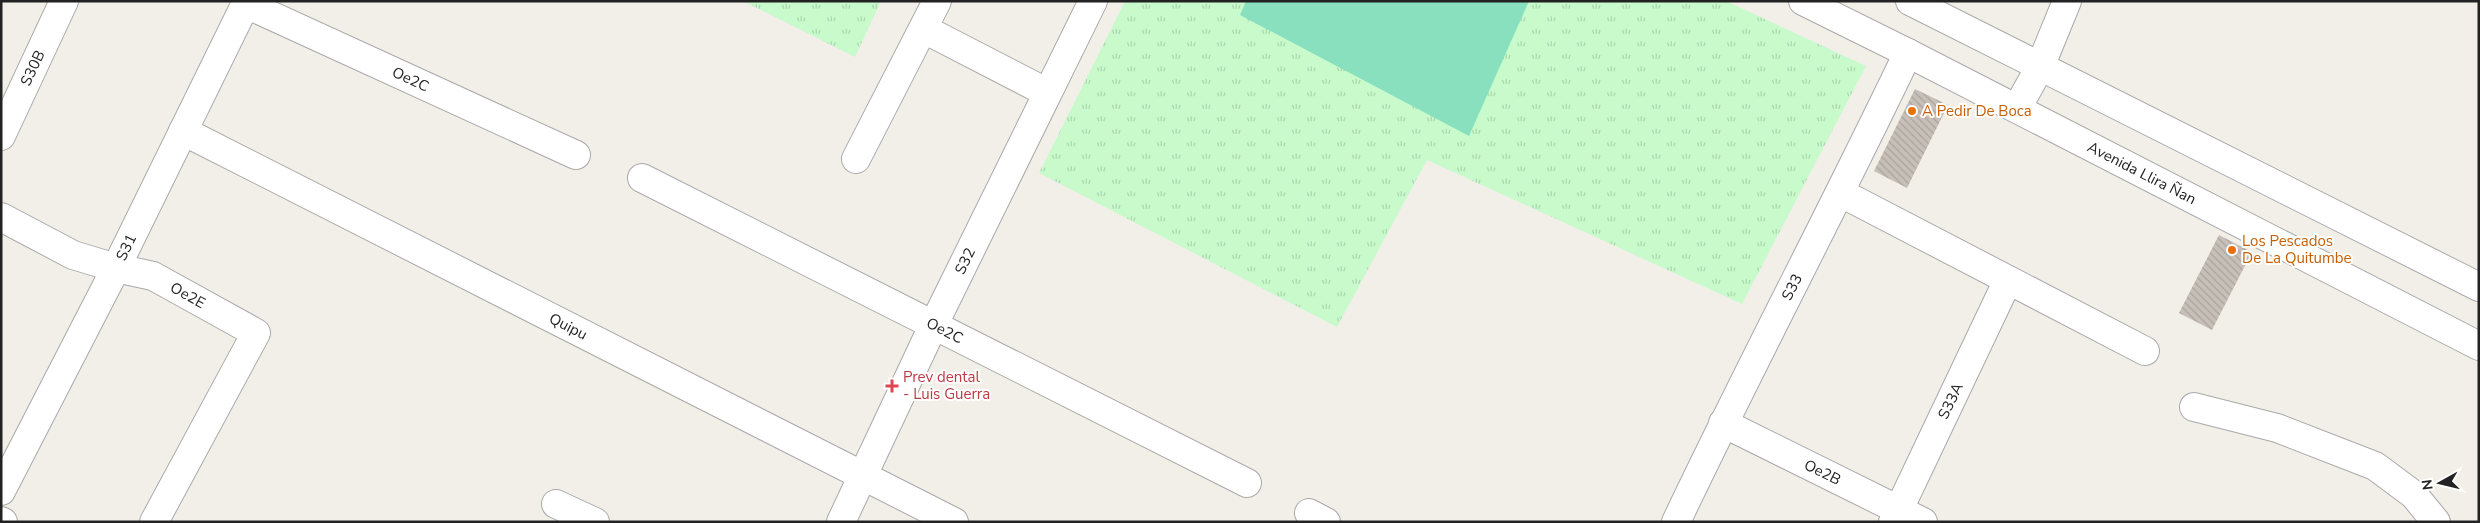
<svg xmlns="http://www.w3.org/2000/svg" width="2480" height="523" viewBox="0 0 2480 523" font-family="'Nunito Sans',sans-serif">
<style>
.park{fill:url(#park-tufts)}
.pitch{fill:#88e0be}
.building{fill:url(#building-back-hatch)}
.lines{fill:none;stroke-linecap:round;stroke-linejoin:round}
.minor-casing{stroke:#a9a9a9;stroke-width:30}
.minor{stroke:#fff;stroke-width:28}
.food-dot{fill:#e8710a;stroke:#fff;stroke-width:2}
.health-dot{fill:#e0444e;stroke:#fff;stroke-width:2}
.labels{text-anchor:middle;stroke-width:4;stroke-linejoin:round;paint-order:stroke}
.street-label{font-size:15px;fill:#222;stroke:#fff}
.food-label{font-size:15px;fill:#c56008;stroke:#fff;text-anchor:start}
.health-label{font-size:15px;fill:#be3a42;stroke:#fff;text-anchor:start}
</style>
<defs>
<pattern id="park-tufts" width="24" height="20" patternUnits="userSpaceOnUse" patternTransform="scale(1.25)"><rect width="24" height="20" fill="#c8facc"/><path d="M3 7l-1-3M5 7V3M7 7l1-3M15 17l-1-3M17 17v-4M19 17l1-3" fill="none" stroke="#acd6af"/></pattern>
<pattern id="building-back-hatch" width="6" height="6" patternUnits="userSpaceOnUse" patternTransform="scale(1.25)"><rect width="6" height="6" fill="#c7bfb8"/><path d="M-1 5l2 2M0 0l6 6M5-1l2 2" fill="none" stroke="#aba49e"/></pattern>
</defs>
<rect width="100%" height="100%" fill="#f2efe9"/>
<path class="park" d="M 743,1 L 881,1 L 855,57 Z
M 1125,1 L 1726,1 L 1866,66 L 1742,304 L 1427,160 L 1337,327 L 1039,173 Z"/>
<path class="pitch" d="M 1246,1 L 1529,1 L 1469,136 L 1240,15 Z"/>
<path class="building" d="M 1915,89 L 1948,105 L 1907,188 L 1874,171 Z
M 2219,235 L 2252,252 L 2212,330 L 2179,313 Z"/>
<g class="lines">
<g class="minor-casing">
<g id="minor">
<path id="s1" d="M 1803,1 L 1908,53 L 2479,346"/>
<path d="M 1910,1 L 2479,287"/>
<path id="s2" d="M 246,4 L 576,155"/>
<path d="M 924,29 L 1046,92"/>
<path d="M 2017,108 L 2040,67 L 2067,1"/>
<path id="s3" d="M 183,131 L 954,522"/>
<path id="s4" d="M 1,136 L 64,1"/>
<path d="M 856,159 L 937,1"/>
<path id="s5" d="M 642,178 L 1247,483"/>
<path d="M 1841,193 L 2145,351"/>
<path id="s6" d="M 1,217 L 73,255 L 116,268 L 153,276 L 256,333 L 154,522"/>
<path d="M 2194,407 L 2277,428 L 2375,466 L 2414,495 L 2436,522"/>
<path id="s7" d="M 1723,423 L 1923,522"/>
<path id="s8" d="M 1,491 L 116,268 L 247,1"/>
<path d="M 556,504 L 595,522"/>
<path d="M 1309,513 L 1326,522"/>
<path d="M 1,521 L 3,522"/>
<path id="s9" d="M 841,522 L 934,324 L 1093,1"/>
<path id="s10" d="M 1676,522 C 1751,364 1833,210 1908,53"/>
<path id="s11" d="M 1893,522 L 2008,280"/>
</g>
</g>
<use href="#minor" class="minor"/>
</g>
<g class="food-dot">
<circle cx="1912" cy="111" r="5"/>
<circle cx="2232" cy="250" r="5"/>
</g>
<path class="health-dot" d="M889.5 378.5h5v5h5v5h-5v5h-5v-5h-5v-5h5z"/>
<g class="labels">
<g class="street-label">
<text dy="5" stroke="none"><textPath href="#s4" startOffset="75">S30B</textPath></text>
<text dy="5" stroke="none"><textPath href="#s2" startOffset="181">Oe2C</textPath></text>
<text dy="5" stroke="none"><textPath href="#s1" startOffset="380">Avenida Llira Ñan</textPath></text>
<text dy="5" stroke="none"><textPath href="#s8" startOffset="274">S31</textPath></text>
<text dy="5" stroke="none"><textPath href="#s9" startOffset="289">S32</textPath></text>
<text dy="5" stroke="none"><textPath href="#s10" startOffset="262">S33</textPath></text>
<text dy="5" stroke="none"><textPath href="#s6" startOffset="204">Oe2E</textPath></text>
<text dy="5" stroke="none"><textPath href="#s3" startOffset="432">Quipu</textPath></text>
<text dy="5" stroke="none"><textPath href="#s5" startOffset="339">Oe2C</textPath></text>
<text dy="5" stroke="none"><textPath href="#s11" startOffset="134">S33A</textPath></text>
<text dy="5" stroke="none"><textPath href="#s7" startOffset="111">Oe2B</textPath></text>
</g>
<g class="food-label">
<text x="1922" y="116">A Pedir De Boca</text>
<text x="2242" y="246">Los Pescados<tspan x="2242" dy="17">De La Quitumbe</tspan></text>
</g>
<g class="health-label">
<text x="903" y="382">Prev dental<tspan x="903" dy="17">- Luis Guerra</tspan></text>
</g>
</g>
<rect width="2480" height="523" fill="none" stroke="#222222" stroke-width="5"/>
<g transform="translate(2440 483) rotate(262)" stroke="#ffffff" stroke-width="4" paint-order="stroke">
<path d="M0-4L9 19L0 12L-9 19Z" fill="#222222"/>
<text y="-8" font-size="14" font-weight="bold" text-anchor="middle" fill="#222222">N</text>
</g>
</svg>
